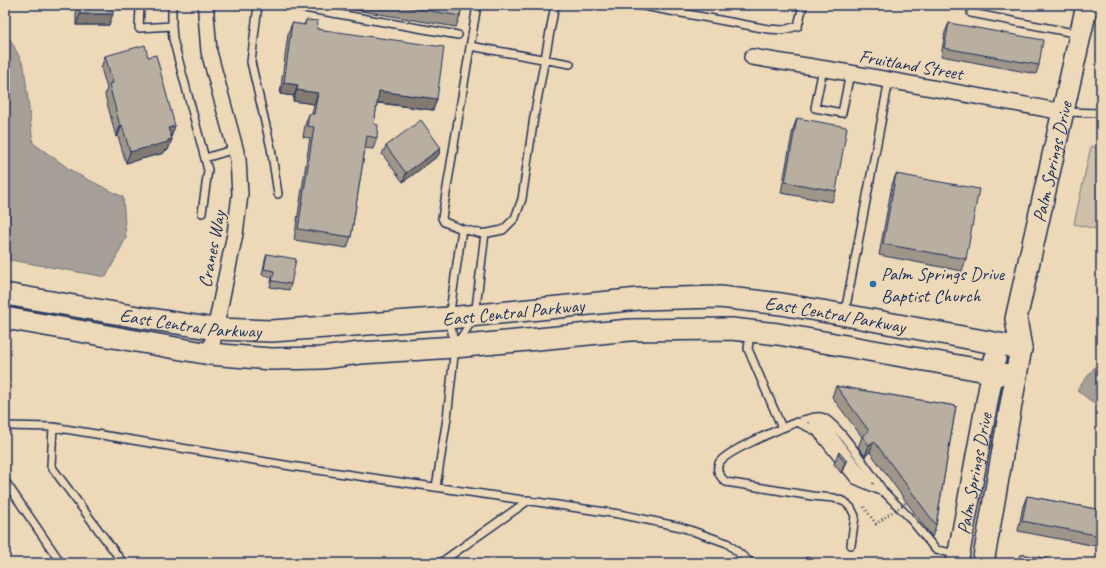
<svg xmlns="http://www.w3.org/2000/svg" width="1106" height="568" viewBox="0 0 1106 568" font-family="Caveat,sans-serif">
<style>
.green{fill:#cfc0aa;stroke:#757884}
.water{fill:#a59f98;stroke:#6e7281}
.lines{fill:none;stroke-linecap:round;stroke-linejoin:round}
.lane-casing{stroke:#1b2f5e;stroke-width:10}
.street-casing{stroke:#1b2f5e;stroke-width:18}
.secondary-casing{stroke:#1b2f5e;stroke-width:24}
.path{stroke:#1b2f5e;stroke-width:2.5;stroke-dasharray:1 3;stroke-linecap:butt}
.lane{stroke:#edd9b7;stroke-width:7}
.street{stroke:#edd9b7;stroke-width:15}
.secondary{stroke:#edd9b7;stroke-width:21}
.path-bridge{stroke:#1b2f5e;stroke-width:2.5;stroke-dasharray:1 3;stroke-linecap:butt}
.wall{fill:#9f968a;stroke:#1b2f5e}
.shaded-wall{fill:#827a71;stroke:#1b2f5e}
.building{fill:#b9afa1;stroke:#1b2f5e}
.poi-dot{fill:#1f6fb2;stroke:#edd9b7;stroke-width:1.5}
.labels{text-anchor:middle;stroke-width:3.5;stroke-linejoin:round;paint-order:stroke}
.street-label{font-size:19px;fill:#1b2f5e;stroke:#edd9b7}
.poi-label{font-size:19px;fill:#1b2f5e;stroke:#edd9b7;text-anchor:start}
</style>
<rect width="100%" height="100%" fill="#edd9b7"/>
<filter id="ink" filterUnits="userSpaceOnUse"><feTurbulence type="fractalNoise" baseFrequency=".025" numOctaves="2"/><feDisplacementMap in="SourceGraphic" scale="8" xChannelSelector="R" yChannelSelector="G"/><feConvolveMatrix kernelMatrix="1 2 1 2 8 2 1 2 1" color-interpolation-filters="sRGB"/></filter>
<g filter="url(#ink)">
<path class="green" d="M 1091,146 L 1101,149 L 1101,230 L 1074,224 Z"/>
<path class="water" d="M 5,35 L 9,37 L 24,66 L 33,143 L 75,173 L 123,197 L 126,238 L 106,277 L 5,259 Z
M 1101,359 L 1101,409 L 1077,390 Z"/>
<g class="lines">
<g class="lane-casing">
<path id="lane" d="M 140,5 L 139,28 L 172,26
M 172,5 L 172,26 L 173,39 L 208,170 L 202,213
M 258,5 L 251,62 L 271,148 L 278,194
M 287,5 L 458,35
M 477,5 L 442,218 L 444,222 L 462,229 L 483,234 L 503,230 L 515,218 L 522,199 L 534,117 L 555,5
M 638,5 L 768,29 L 783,30 L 798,26 L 803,5
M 971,13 L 1079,34
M 470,46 L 570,64
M 823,68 L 815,108 L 842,113 L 850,73
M 1065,112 L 1101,113
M 205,158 L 235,149
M 845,312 L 889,80
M 750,334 L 748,349 L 782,428 C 769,434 725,452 719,463 C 715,471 720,477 726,482 L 812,496 L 834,498 L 845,502 L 851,508 L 855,516 L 851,545
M 457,344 L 475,316 L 485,233
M 815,419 L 825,425 L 869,482
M 803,420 C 808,419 816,416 821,417 C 836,419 873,477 884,492
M 813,423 C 833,436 848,465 864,483
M 5,426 L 53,427 L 297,467 L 619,514 L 681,527 L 727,543 L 751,563
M 53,427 L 51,466 L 123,563
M 782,428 L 797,422 L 816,431 L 855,480 L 885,493 L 908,516 L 936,550 L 958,554
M 5,481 L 61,563
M 436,487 L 447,418 L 455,347 L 449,318 L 462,229
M 1023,559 L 1045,563
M 440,563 L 529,500
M 805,563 L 807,562"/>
</g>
<g class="street-casing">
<path id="street" d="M 206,5 L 206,14 L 209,52 L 238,159 L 240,195 L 235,234 L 210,354
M 752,57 L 850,73 L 1063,112"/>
</g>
<g class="secondary-casing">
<g id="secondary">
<path id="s1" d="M 5,294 L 138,317 L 215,329 L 272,331 L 449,318 L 639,299 L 720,297 L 781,304 L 845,315 L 1021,348"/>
<path d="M 5,318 L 210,354 L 271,359 L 322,358 L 360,353 L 455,347 L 630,330 L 731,329 L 778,334 L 1015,376"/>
<path id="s2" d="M 957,563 L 995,359"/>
<path id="s3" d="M 983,563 L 1021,348 L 1016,319 L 1087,5"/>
</g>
</g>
<path class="path" d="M 864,507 L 876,524 L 888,515"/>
<use href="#lane" class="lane"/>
<use href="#street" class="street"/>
<use href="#secondary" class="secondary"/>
<path class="path-bridge" d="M 888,515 L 907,502"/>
</g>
<path class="wall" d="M 76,5 L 113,5 L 109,25 L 76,25 Z
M 338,5 L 462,5 L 460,16 L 456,27 L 338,7 Z
M 306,20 L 317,29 L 437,99 L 433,110 L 377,103 L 374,124 L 377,138 L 373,149 L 365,148 L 351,237 L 347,248 L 294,240 L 310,138 L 303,137 L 305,125 L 309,114 L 312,114 L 314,104 L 293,101 L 294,96 L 280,94 L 288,34 L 292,23 L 304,25 Z
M 949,23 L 1039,65 L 1036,74 L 941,56 L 945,32 Z
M 105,56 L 171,137 L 172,139 L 168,150 L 164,151 L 164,153 L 126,163 L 118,136 L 116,137 L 105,95 L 107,88 L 101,68 Z
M 797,118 L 836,191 L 832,202 L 781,193 L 793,129 Z
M 386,146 L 441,148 L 438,156 L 403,182 L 382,154 Z
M 896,174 L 966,259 L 962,271 L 879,255 L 892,185 Z
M 267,254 L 291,284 L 289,290 L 270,287 L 272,277 L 262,275 L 265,260 Z
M 836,386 L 956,406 L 936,525 L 932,537 L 870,452 L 865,456 L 858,447 L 862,437 L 832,397 Z
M 838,453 L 847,461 L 843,472 L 841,473 L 834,464 Z
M 1027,496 L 1101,510 L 1101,547 L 1018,531 L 1023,506 Z"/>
<path class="shaded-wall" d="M 80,14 L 113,14 L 109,25 L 76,25 Z
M 284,83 L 298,85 L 294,96 L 280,94 Z
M 297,90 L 318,93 L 314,104 L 293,101 Z
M 379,91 L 437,99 L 433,110 L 375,102 Z
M 122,125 L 118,136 L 116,137 L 120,126 Z
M 175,126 L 171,138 L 168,128 Z
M 172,139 L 168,150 L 164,151 L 164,153 L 126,163 L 130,152 Z
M 441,148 L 438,156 L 403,182 L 406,173 Z
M 874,441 L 870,452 L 865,456 L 869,445 Z
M 847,461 L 843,472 L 841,473 L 845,462 Z"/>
<path class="building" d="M 80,5 L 113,5 L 113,14 L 80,14 Z
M 397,5 L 462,5 L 460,16 Z
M 306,20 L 318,21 L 317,29 L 444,47 L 437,99 L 379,91 L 374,124 L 378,125 L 377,138 L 367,136 L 351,237 L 298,229 L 314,127 L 307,126 L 309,114 L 314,114 L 318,93 L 297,90 L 298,85 L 284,83 L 292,23 L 305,25 Z
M 949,23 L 1043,40 L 1039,65 L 944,48 Z
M 145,45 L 148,57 L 156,55 L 175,126 L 168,128 L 172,139 L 168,140 L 168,142 L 130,152 L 122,125 L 120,126 L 109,84 L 113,83 L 105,56 Z
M 797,118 L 847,127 L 836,191 L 785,182 Z
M 421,120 L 441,148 L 406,173 L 386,146 Z
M 896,174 L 979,189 L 966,259 L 883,244 Z
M 267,254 L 296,259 L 291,284 L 272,281 L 274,271 L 264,269 Z
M 836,386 L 956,406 L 936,525 L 874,441 L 869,445 L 862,436 L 869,431 Z
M 839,452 L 847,461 L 845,462 L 838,453 Z
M 1027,496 L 1101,510 L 1101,536 L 1022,521 Z"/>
</g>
<circle class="poi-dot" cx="873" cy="284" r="4"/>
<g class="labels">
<g class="street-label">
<text transform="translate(911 64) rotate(10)" y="7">Fruitland Street</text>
<text dy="7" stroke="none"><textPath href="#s3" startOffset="409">Palm Springs Drive</textPath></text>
<text transform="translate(211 249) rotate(-79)" y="7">Cranes Way</text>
<text dy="7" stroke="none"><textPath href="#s1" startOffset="512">East Central Parkway</textPath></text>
<text dy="7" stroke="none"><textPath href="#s1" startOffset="836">East Central Parkway</textPath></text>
<text dy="7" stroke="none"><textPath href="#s1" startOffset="188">East Central Parkway</textPath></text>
<text dy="7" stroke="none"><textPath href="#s2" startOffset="91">Palm Springs Drive</textPath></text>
</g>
<g class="poi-label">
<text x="881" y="280">Palm Springs Drive<tspan x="881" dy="22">Baptist Church</tspan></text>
</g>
</g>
<rect width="1106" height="568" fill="none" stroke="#edd9b7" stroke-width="20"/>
<rect x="10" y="10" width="1086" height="548" fill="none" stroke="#1b2f5e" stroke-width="1.5" filter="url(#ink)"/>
</svg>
